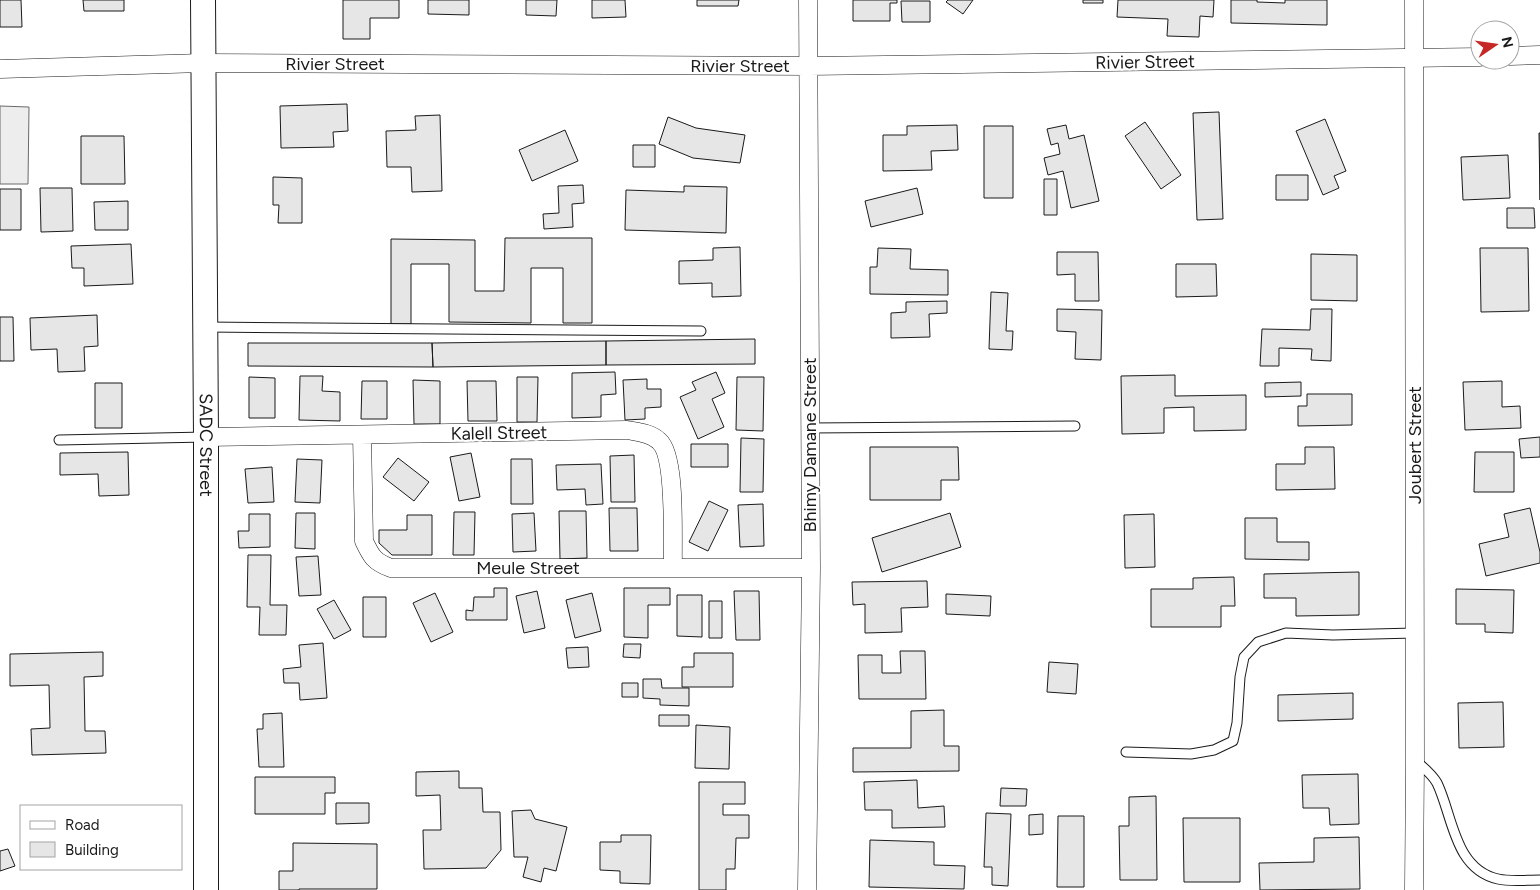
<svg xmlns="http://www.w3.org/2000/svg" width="1540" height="890" viewBox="0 0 1540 890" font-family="Figtree,sans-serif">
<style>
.parking{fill:#ededed;stroke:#6a6a6a}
.building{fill:#e6e6e6;stroke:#1a1a1a}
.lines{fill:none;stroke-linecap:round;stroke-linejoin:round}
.lane-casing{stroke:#1a1a1a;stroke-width:11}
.street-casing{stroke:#1a1a1a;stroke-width:19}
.secondary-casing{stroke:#1a1a1a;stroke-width:26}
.lane{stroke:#fff;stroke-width:9}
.street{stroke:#fff;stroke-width:18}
.secondary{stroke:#fff;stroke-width:24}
.labels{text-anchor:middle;stroke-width:4;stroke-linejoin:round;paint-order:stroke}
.street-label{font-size:18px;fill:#1a1a1a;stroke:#fff}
</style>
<rect width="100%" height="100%" fill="#fff"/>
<path class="parking" d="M 0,106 L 29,107 L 28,184 L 0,184 Z"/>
<path class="building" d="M 0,0 L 21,0 L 22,27 L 0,27 Z
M 83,0 L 124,0 L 124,11 L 84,11 Z
M 343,0 L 399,0 L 399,18 L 370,18 L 370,39 L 343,39 Z
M 428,0 L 469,0 L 469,15 L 428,14 Z
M 526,0 L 557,0 L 556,16 L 526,15 Z
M 592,0 L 625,0 L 626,17 L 592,18 Z
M 697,0 L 739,0 L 738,6 L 697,6 Z
M 853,0 L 897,0 L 897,3 L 890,3 L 890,21 L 853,21 Z
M 948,0 L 973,0 L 963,14 L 946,2 Z
M 1083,0 L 1103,0 L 1103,3 L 1083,3 Z
M 1118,0 L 1214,0 L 1213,17 L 1200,16 L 1199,37 L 1167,36 L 1168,19 L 1117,17 Z
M 1231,0 L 1257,0 L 1257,2 L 1285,3 L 1285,0 L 1327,0 L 1327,25 L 1231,23 Z
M 901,1 L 930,1 L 930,22 L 902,22 Z
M 347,104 L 348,131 L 333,132 L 334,147 L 281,148 L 280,106 Z
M 1219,112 L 1223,219 L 1197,220 L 1193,113 Z
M 440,115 L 442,191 L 412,192 L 411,167 L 387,167 L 386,131 L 416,130 L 415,116 Z
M 668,117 L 696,128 L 745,135 L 740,163 L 693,158 L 659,144 Z
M 1325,119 L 1346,171 L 1334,176 L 1339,188 L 1323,195 L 1296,131 Z
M 1145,122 L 1181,175 L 1161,189 L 1125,136 Z
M 957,125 L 958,150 L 931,151 L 932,170 L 883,171 L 883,135 L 907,135 L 907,126 Z
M 1066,125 L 1069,139 L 1084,135 L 1099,201 L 1071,208 L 1063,171 L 1048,175 L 1044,158 L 1060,154 L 1058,143 L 1051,145 L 1047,129 Z
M 984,126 L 1013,126 L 1013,198 L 984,198 Z
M 565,130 L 578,161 L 532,181 L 519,150 Z
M 1539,133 L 1540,133 L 1540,200 Z
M 81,136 L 124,136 L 125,184 L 81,184 Z
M 633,145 L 655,145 L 655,167 L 633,167 Z
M 1508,155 L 1510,198 L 1463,200 L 1461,157 Z
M 1276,175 L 1308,175 L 1308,200 L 1276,200 Z
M 273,177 L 302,178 L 302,223 L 278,223 L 279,205 L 273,205 Z
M 1044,179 L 1057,179 L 1057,215 L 1044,215 Z
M 583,185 L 584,203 L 572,204 L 573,227 L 544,229 L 543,214 L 559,213 L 558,186 Z
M 684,186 L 727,187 L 726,233 L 625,230 L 626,190 L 684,192 Z
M 40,188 L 72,188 L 73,231 L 41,232 Z
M 917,188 L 923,214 L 871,227 L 865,201 Z
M 0,189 L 21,189 L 21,230 L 0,230 Z
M 128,201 L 128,230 L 95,230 L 94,202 Z
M 1507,208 L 1534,208 L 1535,228 L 1507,228 Z
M 505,238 L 592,238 L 592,323 L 563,323 L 563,268 L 531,268 L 531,323 L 449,322 L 449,264 L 411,264 L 411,324 L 391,324 L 391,239 L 475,240 L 475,291 L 504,291 Z
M 131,244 L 133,284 L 84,286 L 84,268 L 72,268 L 71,246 Z
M 740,247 L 741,296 L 712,297 L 712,283 L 679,284 L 679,261 L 713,260 L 713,248 Z
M 878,248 L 911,249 L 910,269 L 948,270 L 948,295 L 870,294 L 870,267 L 877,267 Z
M 1480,248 L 1528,248 L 1529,311 L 1481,312 Z
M 1057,252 L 1098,252 L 1099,301 L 1075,301 L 1075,274 L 1057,275 Z
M 1311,254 L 1357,255 L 1357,301 L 1311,300 Z
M 1176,264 L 1216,264 L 1217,296 L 1176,297 Z
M 991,292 L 1008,293 L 1006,331 L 1013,331 L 1012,350 L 989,349 Z
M 947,301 L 947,313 L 929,314 L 930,337 L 891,338 L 891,313 L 906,312 L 906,302 Z
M 1057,309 L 1102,310 L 1101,360 L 1075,359 L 1076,332 L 1057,331 Z
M 1311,309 L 1332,309 L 1331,361 L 1311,360 L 1312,349 L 1279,348 L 1279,366 L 1260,366 L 1262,329 L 1310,330 Z
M 97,315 L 98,346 L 84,347 L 85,371 L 58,372 L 57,349 L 31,350 L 30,318 Z
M 0,317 L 13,317 L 14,361 L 0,361 Z
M 755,339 L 755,364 L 606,365 L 606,341 Z
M 606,341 L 606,365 L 433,367 L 432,343 Z
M 248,343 L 432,343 L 433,367 L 248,366 Z
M 615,372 L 616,394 L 601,395 L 601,417 L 572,418 L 572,373 Z
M 716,372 L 725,393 L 712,399 L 724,427 L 698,439 L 680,397 L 696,390 L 692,382 Z
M 1175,375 L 1175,396 L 1246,395 L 1246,430 L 1194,431 L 1194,407 L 1164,408 L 1164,433 L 1122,434 L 1121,376 Z
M 300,376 L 323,376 L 322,391 L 340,392 L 340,421 L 299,420 Z
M 249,377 L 275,378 L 275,418 L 249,418 Z
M 517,377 L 538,377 L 537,422 L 517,422 Z
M 737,377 L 764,377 L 763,431 L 736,430 Z
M 647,379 L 647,389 L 661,389 L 661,407 L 645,408 L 645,419 L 625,420 L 623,380 Z
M 413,380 L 440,381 L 440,424 L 414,424 Z
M 362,381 L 387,381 L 387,419 L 361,419 Z
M 467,381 L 496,381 L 497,421 L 468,421 Z
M 1502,381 L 1502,407 L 1520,406 L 1521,428 L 1465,430 L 1463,382 Z
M 1301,382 L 1301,396 L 1265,397 L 1265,383 Z
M 95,383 L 122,383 L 122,428 L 95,428 Z
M 1307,394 L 1352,394 L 1352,425 L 1298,426 L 1298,406 L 1307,406 Z
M 1540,437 L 1540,457 L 1521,458 L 1519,439 Z
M 741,438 L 764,439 L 763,492 L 740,492 Z
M 691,444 L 728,444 L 728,467 L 691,467 Z
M 870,447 L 958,447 L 959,480 L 941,480 L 941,500 L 870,500 Z
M 1305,447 L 1334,447 L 1335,489 L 1276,490 L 1276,464 L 1305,464 Z
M 128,452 L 129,495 L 99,496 L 98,474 L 60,475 L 60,453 Z
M 1475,452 L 1514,452 L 1514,492 L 1474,492 Z
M 471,453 L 480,497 L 459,501 L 450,457 Z
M 634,455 L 635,502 L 611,502 L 610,456 Z
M 398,458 L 429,482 L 414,501 L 383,477 Z
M 297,459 L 322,460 L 320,503 L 295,502 Z
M 511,459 L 532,459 L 533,504 L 511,504 Z
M 601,464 L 603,504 L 586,505 L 585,489 L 557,490 L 556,465 Z
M 272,467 L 274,502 L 248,503 L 245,469 Z
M 709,501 L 728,510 L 708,551 L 689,542 Z
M 763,504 L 764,546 L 740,547 L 738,505 Z
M 609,508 L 637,508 L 638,551 L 610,551 Z
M 1530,508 L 1540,552 L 1540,563 L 1486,576 L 1479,544 L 1509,537 L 1504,514 Z
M 559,511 L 586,511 L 587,558 L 560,559 Z
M 454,512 L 475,512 L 474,555 L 453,555 Z
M 296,513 L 315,513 L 315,549 L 295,548 Z
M 534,513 L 536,551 L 513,552 L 512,514 Z
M 950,513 L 961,547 L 882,572 L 872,538 Z
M 249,514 L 270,514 L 270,547 L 239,548 L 238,531 L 249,531 Z
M 1154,514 L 1155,567 L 1125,568 L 1124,515 Z
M 407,515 L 432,515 L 432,555 L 392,555 L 379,543 L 379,530 L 407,530 Z
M 1245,518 L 1277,518 L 1277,542 L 1309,542 L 1309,560 L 1245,559 Z
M 248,555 L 271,555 L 270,605 L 287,605 L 286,635 L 259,635 L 260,607 L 247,607 Z
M 318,556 L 321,595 L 299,596 L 296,557 Z
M 1359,572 L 1359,615 L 1296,616 L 1296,598 L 1264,598 L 1264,574 Z
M 1234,577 L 1235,606 L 1221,606 L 1221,627 L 1151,627 L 1151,589 L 1193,589 L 1193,578 Z
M 927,581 L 928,607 L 901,608 L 902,632 L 865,633 L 865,604 L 853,605 L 852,582 Z
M 494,588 L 507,588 L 507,620 L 466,620 L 466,610 L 473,611 L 474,597 L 494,597 Z
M 624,588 L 670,588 L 670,605 L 648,605 L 648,638 L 624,637 Z
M 1456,589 L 1514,590 L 1513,633 L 1485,632 L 1485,624 L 1456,624 Z
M 537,591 L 545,628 L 524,633 L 516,596 Z
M 734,591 L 759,591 L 760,640 L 736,640 Z
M 435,593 L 453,632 L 431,642 L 413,603 Z
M 592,593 L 601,631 L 575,638 L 566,600 Z
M 946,594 L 991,596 L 990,616 L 946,614 Z
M 677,595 L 702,595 L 702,637 L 677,636 Z
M 363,597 L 386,597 L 386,637 L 363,637 Z
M 334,600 L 351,630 L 334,639 L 317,609 Z
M 709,601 L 722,601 L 722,638 L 709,638 Z
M 323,643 L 327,698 L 300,700 L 299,683 L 284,683 L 283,669 L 301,667 L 299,645 Z
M 624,644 L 641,644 L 640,658 L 623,657 Z
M 588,647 L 589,667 L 568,668 L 566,648 Z
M 900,651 L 925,651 L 926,699 L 859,699 L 858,655 L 882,655 L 882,673 L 901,673 Z
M 103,652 L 103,676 L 84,677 L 85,731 L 105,731 L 106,753 L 32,755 L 31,729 L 50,728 L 49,685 L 10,686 L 10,654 Z
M 694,653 L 733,653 L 733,687 L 682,687 L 682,667 L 694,667 Z
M 1049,662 L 1078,664 L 1076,694 L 1047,692 Z
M 643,679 L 661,679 L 662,688 L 689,688 L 689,706 L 660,705 L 660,699 L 643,698 Z
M 622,683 L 638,683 L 638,697 L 622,697 Z
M 1353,693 L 1353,719 L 1278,721 L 1278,695 Z
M 1503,702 L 1504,747 L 1459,748 L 1458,703 Z
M 944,710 L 944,746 L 959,746 L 959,771 L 853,772 L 853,748 L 911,748 L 911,711 Z
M 282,713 L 284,767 L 259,767 L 257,729 L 263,729 L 263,714 Z
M 659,715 L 689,715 L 689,726 L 659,726 Z
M 696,725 L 730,727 L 729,769 L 695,768 Z
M 459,771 L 459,788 L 482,788 L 483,812 L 500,812 L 501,850 L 486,868 L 424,869 L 423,830 L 441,830 L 440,795 L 416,796 L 416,772 Z
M 1358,774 L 1359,824 L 1330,825 L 1329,808 L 1303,808 L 1302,775 Z
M 255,777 L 335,777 L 335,793 L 325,793 L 325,814 L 255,814 Z
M 917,780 L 918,808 L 944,806 L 945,827 L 892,828 L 892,810 L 865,810 L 864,782 Z
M 699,782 L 745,782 L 745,804 L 723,804 L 723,815 L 749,815 L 749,838 L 736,838 L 735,869 L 726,869 L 726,890 L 699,890 Z
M 1001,788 L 1027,789 L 1026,806 L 1000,806 Z
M 1156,796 L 1157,880 L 1120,880 L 1119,826 L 1129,826 L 1129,797 Z
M 336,803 L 369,803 L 369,823 L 336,824 Z
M 531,810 L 535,819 L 567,827 L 556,871 L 544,868 L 541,882 L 523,877 L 528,857 L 514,857 L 512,811 Z
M 986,813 L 1011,814 L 1008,886 L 992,885 L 992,867 L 984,867 Z
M 1043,814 L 1043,834 L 1029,835 L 1029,815 Z
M 1058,816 L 1084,816 L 1084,887 L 1057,887 Z
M 1183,818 L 1240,818 L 1240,882 L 1184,882 Z
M 621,835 L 651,835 L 650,884 L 620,883 L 620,871 L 600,870 L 600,842 L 621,842 Z
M 1359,837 L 1360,889 L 1260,890 L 1259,863 L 1314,862 L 1314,838 Z
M 870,840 L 934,842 L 934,865 L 965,866 L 964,889 L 869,887 Z
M 293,843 L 377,844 L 377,889 L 299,889 L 299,890 L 279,890 L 279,871 L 293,871 Z
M 8,849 L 15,866 L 0,871 L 0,851 Z"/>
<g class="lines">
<g class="lane-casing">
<path id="lane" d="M 206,327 L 701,331
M 810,428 L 1075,426
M 59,440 L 206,437
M 1126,752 L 1191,754 L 1214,750 L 1233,741 L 1237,723 L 1240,677 L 1244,657 L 1258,642 L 1286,633 L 1333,635 L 1415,633
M 1416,761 C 1424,768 1432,774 1437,783 C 1453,816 1454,869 1498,879 C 1511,882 1526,880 1540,880"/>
</g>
<g class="street-casing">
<path id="street" d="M 1510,56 L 1540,55
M 0,69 L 203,63 L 809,66 L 1480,57
M 362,435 L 364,541 C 371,556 374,562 391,568 L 811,568
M 206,437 L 627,430 C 638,432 651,433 659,441 C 677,456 672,543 673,568
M 807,890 L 811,568 L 808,0
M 1414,890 L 1415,761 L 1414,0"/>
</g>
<g class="secondary-casing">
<g id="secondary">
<path id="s1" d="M 203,0 L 206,437 L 206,890"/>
</g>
</g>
<use href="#lane" class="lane"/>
<use href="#street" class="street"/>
<use href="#secondary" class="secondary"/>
</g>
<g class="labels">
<g class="street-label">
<text transform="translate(1145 62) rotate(-1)" y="6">Rivier Street</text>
<text x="335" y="70">Rivier Street</text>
<text x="740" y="72">Rivier Street</text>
<text transform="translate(499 433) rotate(-1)" y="6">Kalell Street</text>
<text dy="6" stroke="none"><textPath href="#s1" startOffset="445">SADC Street</textPath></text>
<text transform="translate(810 445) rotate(-90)" y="6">Bhimy Damane Street</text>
<text transform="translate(1415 445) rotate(-90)" y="6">Joubert Street</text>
<text x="528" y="574">Meule Street</text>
</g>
</g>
<rect x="20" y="805" width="162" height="65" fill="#ffffff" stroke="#a3a3a3"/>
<rect x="30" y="821" width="25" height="8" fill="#ffffff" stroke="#a3a3a3"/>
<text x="65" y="830" font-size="15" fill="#1a1a1a">Road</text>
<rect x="30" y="842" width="25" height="15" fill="#e6e6e6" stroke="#a3a3a3"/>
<text x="65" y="855" font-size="15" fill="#1a1a1a">Building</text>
<g transform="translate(1495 45) rotate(77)"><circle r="24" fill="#ffffff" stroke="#a3a3a3"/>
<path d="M0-4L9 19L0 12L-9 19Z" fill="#c62828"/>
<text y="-8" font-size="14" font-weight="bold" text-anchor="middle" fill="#1a1a1a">N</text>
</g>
</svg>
